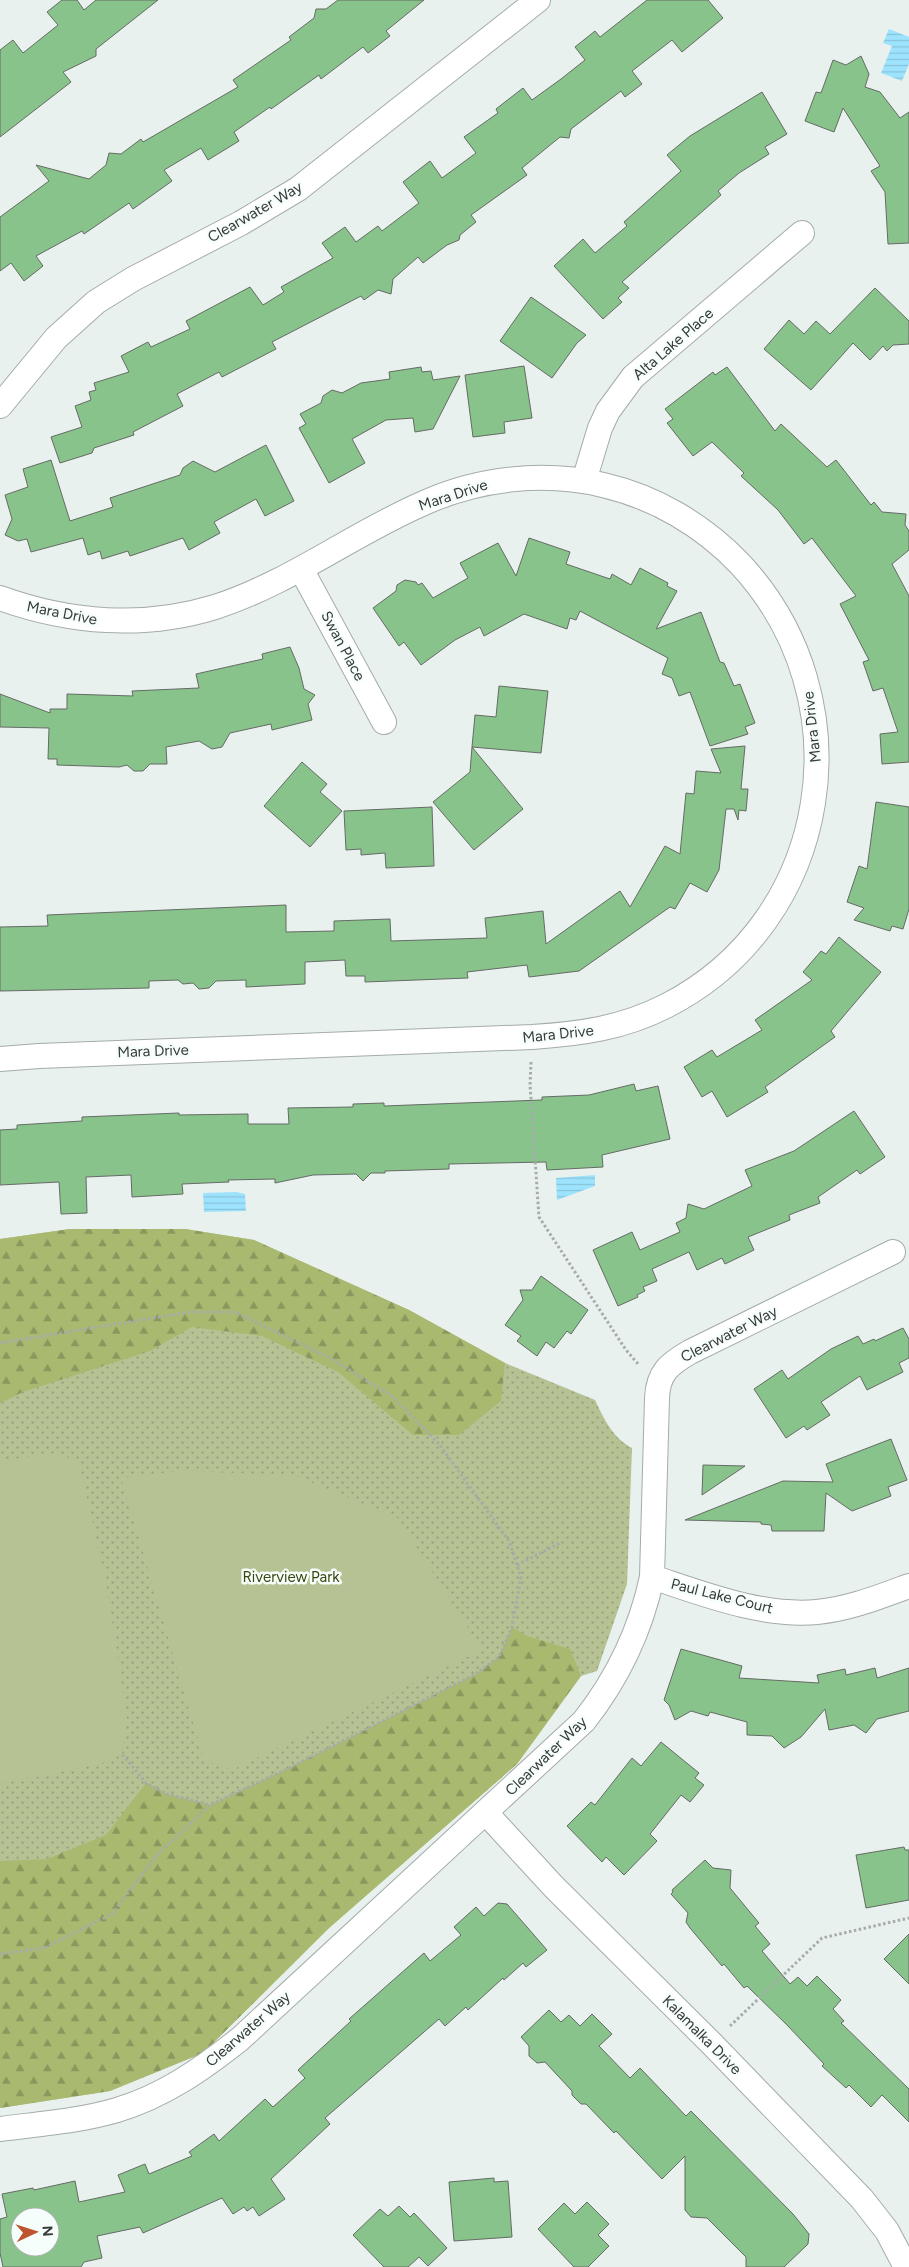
<svg xmlns="http://www.w3.org/2000/svg" width="909" height="2267" viewBox="0 0 909 2267" font-family="Figtree,sans-serif">
<style>
.grass{fill:url(#grass-dots)}
.forest{fill:url(#forest-firs)}
.garden{fill:#b6c293}
.water{fill:url(#water-rules)}
.building{fill:#88c38b;stroke:#656b65;fill-rule:evenodd}
.lines{fill:none;stroke-linecap:round;stroke-linejoin:round}
.minor-casing{stroke:#a4aca9;stroke-width:26}
.path{stroke:#a5aca9;stroke-width:3;stroke-dasharray:2.5 2.5;stroke-linecap:butt}
.minor{stroke:#fff;stroke-width:24}
.labels{text-anchor:middle;stroke-width:5;stroke-linejoin:round;paint-order:stroke}
.street-label{font-size:15px;fill:#373a39;stroke:#f5fefa}
.park-label{font-size:15px;fill:#3b450e;stroke:#f5fefa}
</style>
<defs>
<pattern id="grass-dots" width="8" height="8" patternUnits="userSpaceOnUse" patternTransform="scale(1.25)"><rect width="8" height="8" fill="#b6c293"/><path d="M2 2h.1M6 6h.1" fill="none" stroke="#959f79" stroke-width="1.8" stroke-linecap="round"/></pattern>
<pattern id="forest-firs" width="22" height="20" patternUnits="userSpaceOnUse" patternTransform="scale(1.25)"><rect width="22" height="20" fill="#a9ba70"/><path d="M5 1l3.5 6h-7zM16 11l3.5 6h-7z" fill="#8a985d"/></pattern>
<pattern id="water-rules" width="6" height="5" patternUnits="userSpaceOnUse" patternTransform="scale(1.25)"><rect width="6" height="5" fill="#9de3fe"/><path d="M0 2.5h6" fill="none" stroke="#88c4da"/></pattern>
</defs>
<rect width="100%" height="100%" fill="#e8f1ed"/>
<path class="grass" d="M 70,1229 L 185,1229 L 254,1240 L 409,1310 L 505,1363 L 595,1400 C 604,1419 613,1438 632,1448 L 627,1584 L 597,1671 L 581,1676 L 517,1764 L 329,1928 L 203,2053 L 110,2091 L 0,2108 L 0,1239 Z"/>
<path class="forest" d="M 70,1229 L 185,1229 L 254,1240 L 409,1310 L 505,1363 L 501,1401 L 459,1435 L 413,1435 L 338,1372 L 262,1336 L 192,1327 L 150,1351 L 23,1392 L 0,1403 L 0,1239 Z
M 512,1627 L 527,1636 L 570,1649 L 581,1676 L 517,1764 L 329,1928 L 203,2053 L 110,2091 L 0,2108 L 0,1861 L 47,1859 L 106,1835 L 146,1783 L 167,1794 L 210,1805 L 285,1770 L 474,1675 L 499,1657 Z"/>
<path class="garden" d="M 56,1453 L 79,1462 L 106,1581 L 127,1716 L 122,1754 L 100,1764 L 0,1784 L 0,1461 Z
M 183,1471 L 293,1475 L 398,1518 L 482,1650 L 232,1770 L 204,1760 L 121,1478 Z"/>
<path class="water" d="M 889,29 L 909,37 L 909,64 L 902,81 L 881,73 L 892,46 L 883,43 Z
M 595,1175 L 595,1186 L 557,1200 L 556,1178 Z
M 236,1192 L 245,1194 L 246,1211 L 204,1212 L 203,1193 Z"/>
<path class="building" d="M 62,0 L 77,0 L 84,10 L 96,0 L 158,0 L 96,49 L 96,56 L 63,72 L 71,82 L 0,137 L 0,50 L 13,40 L 23,53 L 58,25 L 47,12 Z
M 338,0 L 424,0 L 386,31 L 390,36 L 368,53 L 363,47 L 321,79 L 319,75 L 271,109 L 270,107 L 234,132 L 239,141 L 208,160 L 201,148 L 164,170 L 172,181 L 133,209 L 129,203 L 84,234 L 82,231 L 36,256 L 43,266 L 24,281 L 11,263 L 0,271 L 0,217 L 49,181 L 36,165 L 89,179 L 106,165 L 109,153 L 121,154 L 141,139 L 143,142 L 238,87 L 233,80 L 291,40 L 289,37 L 314,18 L 316,9 L 326,9 Z
M 647,0 L 708,0 L 723,18 L 682,52 L 672,40 L 632,71 L 642,84 L 625,97 L 621,91 L 571,129 L 569,138 L 560,137 L 522,168 L 527,175 L 471,215 L 476,222 L 460,235 L 459,240 L 447,245 L 423,263 L 418,257 L 393,279 L 391,294 L 378,290 L 364,300 L 361,296 L 272,342 L 276,349 L 222,377 L 219,372 L 177,394 L 183,406 L 133,432 L 134,435 L 94,448 L 92,453 L 60,463 L 51,437 L 82,427 L 75,406 L 91,400 L 89,392 L 96,390 L 94,383 L 129,372 L 121,356 L 148,342 L 151,347 L 190,329 L 186,321 L 250,287 L 263,305 L 284,292 L 281,287 L 333,258 L 322,243 L 345,227 L 356,242 L 378,226 L 382,231 L 419,203 L 403,182 L 430,161 L 442,178 L 476,153 L 464,137 L 498,113 L 496,109 L 523,88 L 532,100 L 561,79 L 585,60 L 575,47 L 595,31 L 600,37 Z
M 861,56 L 869,74 L 865,87 L 880,92 L 900,118 L 909,112 L 909,243 L 888,244 L 885,192 L 871,171 L 880,166 L 843,108 L 834,132 L 805,121 L 816,92 L 821,93 L 833,60 L 846,65 Z
M 762,92 L 787,134 L 765,147 L 769,154 L 739,173 L 718,191 L 721,195 L 622,282 L 629,288 L 618,298 L 622,302 L 603,319 L 554,266 L 583,239 L 595,253 L 627,226 L 624,222 L 681,171 L 667,155 L 690,136 Z
M 875,288 L 909,321 L 909,344 L 893,345 L 887,351 L 883,346 L 870,360 L 853,343 L 811,390 L 764,349 L 789,320 L 804,334 L 816,321 L 830,334 Z
M 531,297 L 586,335 L 577,343 L 552,378 L 500,341 Z
M 524,366 L 532,418 L 504,422 L 505,433 L 473,437 L 465,375 Z
M 421,367 L 422,372 L 431,371 L 433,380 L 460,376 L 433,429 L 415,432 L 413,418 L 386,420 L 352,439 L 365,463 L 329,483 L 299,428 L 306,424 L 300,414 L 321,403 L 323,396 L 332,390 L 342,393 L 361,383 L 390,379 L 389,372 Z
M 727,367 L 775,431 L 781,424 L 827,467 L 836,460 L 871,505 L 874,502 L 882,512 L 906,514 L 905,525 L 909,531 L 909,550 L 892,564 L 909,596 L 909,762 L 882,764 L 880,734 L 898,732 L 883,688 L 873,691 L 863,662 L 869,660 L 840,604 L 856,596 L 812,538 L 804,544 L 778,510 L 741,476 L 744,473 L 712,442 L 693,456 L 667,423 L 673,419 L 665,409 L 713,372 L 715,375 Z
M 266,445 L 294,501 L 265,516 L 256,499 L 214,522 L 220,533 L 189,550 L 183,538 L 130,556 L 128,551 L 102,559 L 100,551 L 88,555 L 83,538 L 31,552 L 27,539 L 18,541 L 5,535 L 12,519 L 5,495 L 28,487 L 23,469 L 51,460 L 70,521 L 113,507 L 110,498 L 180,475 L 183,468 L 193,461 L 215,472 Z
M 529,538 L 570,552 L 566,564 L 610,579 L 612,574 L 631,585 L 640,568 L 668,583 L 667,586 L 677,591 L 656,629 L 701,612 L 720,662 L 724,663 L 734,686 L 740,684 L 755,723 L 745,727 L 748,734 L 710,746 L 690,692 L 679,696 L 672,678 L 662,674 L 668,658 L 580,611 L 576,620 L 570,618 L 567,629 L 524,614 L 484,636 L 480,627 L 455,640 L 421,665 L 404,642 L 399,646 L 373,608 L 396,591 L 397,585 L 405,580 L 416,582 L 418,585 L 422,583 L 433,598 L 468,578 L 460,563 L 498,543 L 516,576 Z
M 290,647 L 299,668 L 304,689 L 315,695 L 308,704 L 312,720 L 272,730 L 271,724 L 230,733 L 222,747 L 212,749 L 199,741 L 166,747 L 167,764 L 150,764 L 143,771 L 134,771 L 127,765 L 119,767 L 57,765 L 57,759 L 48,759 L 49,728 L 0,727 L 0,694 L 50,713 L 50,709 L 67,709 L 67,694 L 133,696 L 132,691 L 199,688 L 196,674 L 263,659 L 262,654 Z
M 499,686 L 548,691 L 541,753 L 472,747 L 475,715 L 496,717 Z
M 745,746 L 741,789 L 748,789 L 746,811 L 739,810 L 738,820 L 734,809 L 726,809 L 719,870 L 707,892 L 690,883 L 675,909 L 670,907 L 579,971 L 529,977 L 527,965 L 467,972 L 468,978 L 365,982 L 365,976 L 346,976 L 345,960 L 305,962 L 305,984 L 246,987 L 246,980 L 216,981 L 209,988 L 199,989 L 193,983 L 183,984 L 178,980 L 149,981 L 149,988 L 0,991 L 0,927 L 48,926 L 47,915 L 286,905 L 286,932 L 334,931 L 334,921 L 390,919 L 391,941 L 487,938 L 485,918 L 543,911 L 546,944 L 620,891 L 630,907 L 665,846 L 680,854 L 686,793 L 694,794 L 696,771 L 721,773 L 711,749 Z
M 472,747 L 523,809 L 474,850 L 433,802 L 470,772 Z
M 302,762 L 327,784 L 320,792 L 342,811 L 310,847 L 264,806 Z
M 876,802 L 909,807 L 909,909 L 903,929 L 892,926 L 890,931 L 854,920 L 864,908 L 847,902 L 859,866 L 867,869 Z
M 432,807 L 434,866 L 386,868 L 385,853 L 361,855 L 361,849 L 346,850 L 344,811 Z
M 839,937 L 881,972 L 831,1031 L 835,1037 L 765,1087 L 768,1092 L 727,1117 L 712,1091 L 702,1097 L 684,1067 L 712,1050 L 717,1057 L 762,1030 L 755,1020 L 812,980 L 803,972 L 821,951 L 826,954 Z
M 634,1084 L 636,1091 L 658,1086 L 670,1139 L 602,1155 L 603,1167 L 547,1170 L 546,1162 L 449,1164 L 449,1169 L 385,1171 L 385,1173 L 371,1173 L 363,1181 L 356,1174 L 313,1175 L 275,1183 L 275,1179 L 228,1180 L 229,1182 L 182,1184 L 183,1194 L 132,1197 L 131,1175 L 86,1177 L 87,1213 L 61,1214 L 59,1182 L 0,1185 L 0,1130 L 17,1129 L 17,1125 L 82,1121 L 82,1117 L 179,1113 L 179,1115 L 248,1114 L 248,1124 L 289,1124 L 288,1108 L 353,1107 L 353,1104 L 384,1103 L 384,1106 L 542,1100 L 542,1097 L 589,1095 Z
M 854,1111 L 885,1157 L 860,1174 L 857,1170 L 818,1197 L 820,1203 L 789,1215 L 790,1220 L 748,1237 L 754,1250 L 725,1264 L 722,1258 L 697,1270 L 689,1252 L 652,1269 L 657,1281 L 643,1287 L 645,1291 L 637,1295 L 638,1297 L 618,1306 L 593,1250 L 632,1232 L 640,1250 L 680,1232 L 676,1223 L 686,1218 L 688,1204 L 704,1209 L 752,1186 L 745,1170 L 794,1151 Z
M 541,1276 L 588,1310 L 571,1334 L 567,1331 L 554,1348 L 546,1342 L 537,1356 L 517,1341 L 521,1336 L 505,1325 L 523,1300 L 520,1290 L 532,1290 Z
M 903,1328 L 909,1339 L 909,1358 L 899,1363 L 903,1372 L 867,1390 L 860,1376 L 821,1402 L 830,1415 L 807,1430 L 804,1426 L 786,1438 L 754,1389 L 782,1370 L 788,1379 L 831,1349 L 858,1336 L 863,1344 L 874,1339 L 875,1341 Z
M 891,1439 L 907,1480 L 888,1487 L 891,1496 L 852,1511 L 826,1493 L 824,1531 L 772,1531 L 771,1525 L 761,1524 L 761,1522 L 685,1520 L 783,1481 L 833,1482 L 826,1464 Z
M 703,1465 L 745,1466 L 702,1495 Z
M 681,1649 L 742,1666 L 739,1678 L 819,1683 L 817,1675 L 845,1669 L 846,1675 L 875,1668 L 877,1678 L 909,1668 L 909,1711 L 877,1719 L 866,1733 L 854,1725 L 829,1730 L 825,1709 L 801,1737 L 784,1748 L 772,1736 L 747,1735 L 747,1722 L 710,1712 L 708,1716 L 691,1711 L 675,1720 L 669,1705 L 664,1700 Z
M 661,1742 L 699,1773 L 695,1778 L 704,1785 L 690,1802 L 681,1795 L 650,1834 L 657,1841 L 624,1875 L 606,1857 L 602,1862 L 567,1826 L 591,1802 L 595,1805 L 632,1758 L 641,1766 Z
M 904,1847 L 905,1850 L 909,1850 L 909,1900 L 866,1908 L 856,1855 Z
M 705,1860 L 713,1868 L 731,1870 L 730,1888 L 759,1923 L 755,1926 L 770,1944 L 762,1951 L 790,1984 L 798,1977 L 807,1986 L 817,1976 L 841,2000 L 833,2009 L 844,2021 L 841,2023 L 909,2089 L 909,2122 L 882,2095 L 871,2107 L 849,2085 L 846,2088 L 822,2066 L 824,2064 L 787,2025 L 747,1986 L 744,1988 L 724,1964 L 722,1966 L 690,1928 L 686,1922 L 688,1913 L 671,1894 L 673,1892 L 672,1890 Z
M 498,1903 L 507,1904 L 547,1950 L 526,1967 L 523,1963 L 504,1980 L 503,1978 L 468,2010 L 466,2007 L 445,2026 L 439,2019 L 325,2118 L 330,2124 L 271,2179 L 285,2199 L 259,2216 L 253,2207 L 247,2211 L 244,2207 L 233,2214 L 222,2198 L 143,2233 L 140,2227 L 97,2236 L 102,2258 L 84,2262 L 81,2267 L 3,2267 L 0,2253 L 0,2219 L 7,2217 L 2,2194 L 33,2188 L 34,2190 L 75,2181 L 79,2202 L 125,2192 L 118,2175 L 145,2164 L 149,2174 L 192,2156 L 189,2152 L 214,2134 L 219,2141 L 265,2099 L 273,2107 L 305,2078 L 298,2070 L 351,2021 L 349,2019 L 424,1953 L 430,1961 L 461,1935 L 454,1927 L 476,1907 L 484,1916 ZM 20,2217 L 50,2217 L 50,2247 L 20,2247 Z
M 909,1934 L 909,1984 L 884,1959 Z
M 549,2010 L 561,2022 L 569,2015 L 580,2026 L 592,2014 L 612,2034 L 599,2046 L 630,2078 L 640,2068 L 686,2116 L 691,2111 L 793,2214 L 809,2234 L 808,2244 L 784,2267 L 746,2267 L 746,2257 L 707,2218 L 691,2217 L 685,2210 L 685,2156 L 662,2179 L 616,2131 L 614,2133 L 586,2104 L 581,2104 L 572,2095 L 572,2091 L 545,2062 L 537,2063 L 529,2056 L 529,2046 L 521,2037 Z
M 494,2178 L 494,2182 L 508,2181 L 512,2237 L 454,2241 L 449,2182 Z
M 587,2202 L 609,2224 L 598,2235 L 609,2246 L 588,2267 L 574,2267 L 538,2229 L 564,2203 L 575,2214 Z
M 399,2206 L 410,2217 L 414,2213 L 447,2248 L 428,2266 L 419,2257 L 408,2267 L 384,2267 L 353,2235 L 380,2209 L 388,2216 Z"/>
<g class="lines">
<g class="minor-casing">
<path id="minor" d="M 0,406 L 56,338 L 96,302 L 133,279 L 241,223 L 298,189 L 538,0
M 584,481 L 600,428 L 608,411 L 633,377 L 802,233
M 301,569 L 384,722
M 0,598 C 69,623 144,629 215,607 C 290,583 352,534 424,503 C 479,478 544,471 603,485 C 655,497 703,525 740,564 C 866,699 833,921 666,1006 C 623,1028 580,1034 532,1037 L 39,1056 L 0,1059
M 652,1577 C 704,1594 762,1617 817,1612 C 849,1609 879,1597 909,1586
M 486,1813 L 554,1887 L 712,2044 L 862,2199 L 887,2231 L 906,2267
M 0,2129 C 39,2124 80,2121 117,2110 C 164,2096 202,2069 240,2039 L 584,1721 C 617,1679 641,1629 652,1577 L 657,1398 C 658,1373 669,1364 690,1352 L 893,1252"/>
</g>
<path class="path" d="M 531,1062 L 530,1085 L 539,1217 L 626,1350 L 639,1365
M 0,1343 L 190,1312 L 235,1312 L 330,1358 L 393,1397 L 439,1444 L 509,1541 L 521,1577 L 512,1627 L 499,1657 L 474,1675 L 285,1770 L 210,1805
M 517,1565 L 560,1543
M 0,1954 L 44,1948 L 112,1914 L 156,1856 L 210,1805 L 167,1794 L 146,1783 L 122,1754
M 730,2026 L 822,1938 L 909,1918"/>
<use href="#minor" class="minor"/>
</g>
<g class="labels">
<g class="street-label">
<text transform="translate(255 212) rotate(-30)" y="5">Clearwater Way</text>
<text transform="translate(673 344) rotate(-41)" y="5">Alta Lake Place</text>
<text transform="translate(453 495) rotate(-18)" y="5">Mara Drive</text>
<text transform="translate(62 613) rotate(11)" y="5">Mara Drive</text>
<text transform="translate(343 646) rotate(62)" y="5">Swan Place</text>
<text transform="translate(812 727) rotate(-96)" y="5">Mara Drive</text>
<text transform="translate(558 1034) rotate(-6)" y="5">Mara Drive</text>
<text transform="translate(153 1051) rotate(-2)" y="5">Mara Drive</text>
<text transform="translate(729 1334) rotate(-27)" y="5">Clearwater Way</text>
<text transform="translate(722 1596) rotate(14)" y="5">Paul Lake Court</text>
<text transform="translate(546 1756) rotate(-44)" y="5">Clearwater Way</text>
<text transform="translate(248 2029) rotate(-41)" y="5">Clearwater Way</text>
<text transform="translate(702 2035) rotate(45)" y="5">Kalamalka Drive</text>
</g>
<g class="park-label">
<text x="291" y="1582">Riverview Park</text>
</g>
</g>
<g transform="translate(35 2232) rotate(86)"><circle r="24" fill="#f5fefa" stroke="#a9b0ad"/>
<path d="M0-4L9 19L0 12L-9 19Z" fill="#bd562e"/>
<text y="-8" font-size="14" font-weight="bold" text-anchor="middle" fill="#373a39">N</text>
</g>
</svg>
